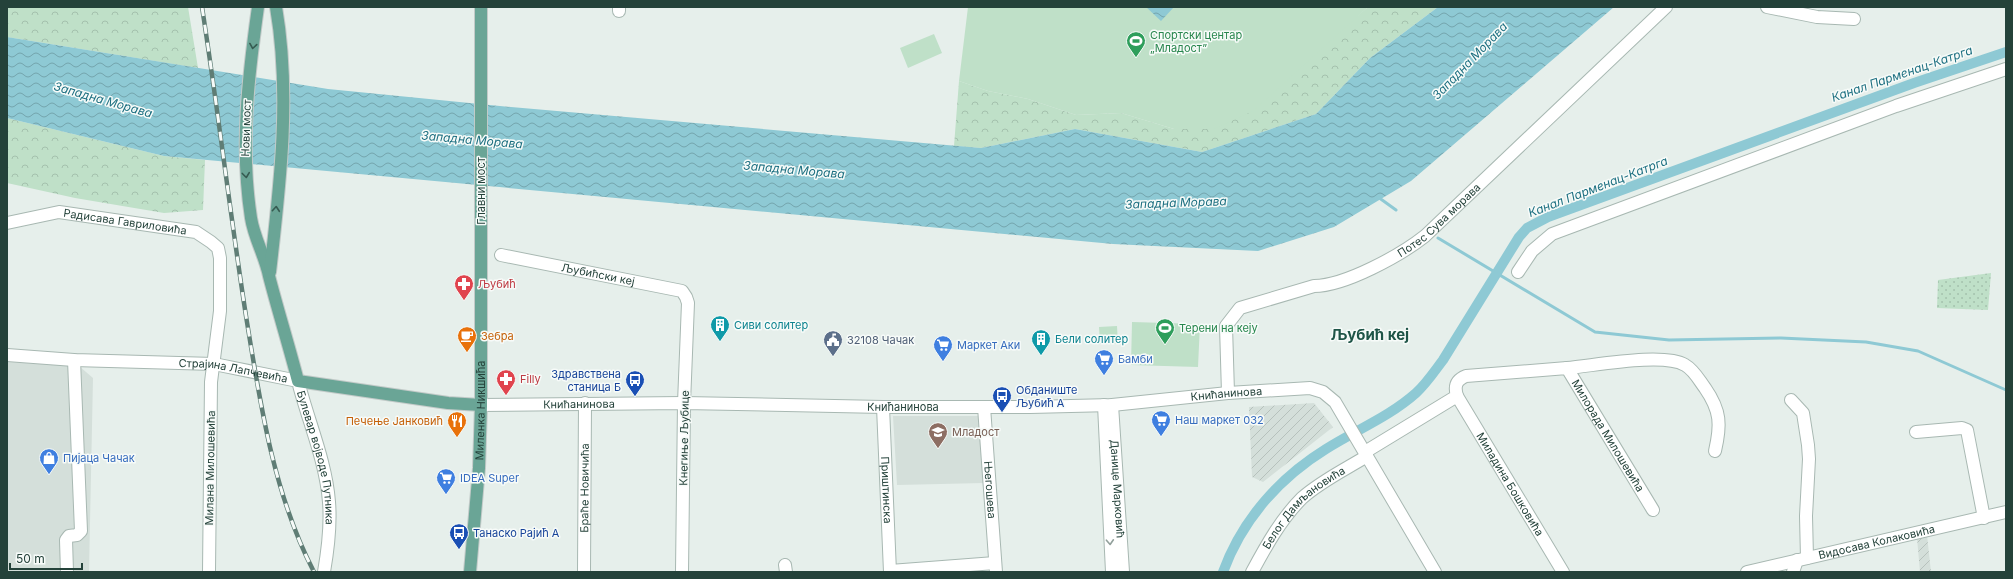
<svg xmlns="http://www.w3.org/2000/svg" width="2013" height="579" viewBox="0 0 2013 579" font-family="Inter,sans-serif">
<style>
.built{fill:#d4dfda}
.industrial{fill:url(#industrial-furrows)}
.grass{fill:url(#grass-dots)}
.forest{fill:url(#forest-crowns)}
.park{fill:#bfe0c8}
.water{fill:url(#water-waves)}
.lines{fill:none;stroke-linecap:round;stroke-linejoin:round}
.stream{stroke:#8ec9d4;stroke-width:3}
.canal{stroke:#8ec9d4;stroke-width:10}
.minor-casing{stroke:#a8b8b2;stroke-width:14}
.major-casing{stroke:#c2cac8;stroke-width:14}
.minor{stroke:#fff;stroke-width:12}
.major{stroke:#6aa596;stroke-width:12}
.rail-casing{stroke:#5f7d75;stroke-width:4.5}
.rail{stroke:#f7fbf9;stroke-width:3;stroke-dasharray:9;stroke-linecap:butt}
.oneway{stroke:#365b51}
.oneway2{stroke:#92a09c}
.labels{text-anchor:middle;stroke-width:3;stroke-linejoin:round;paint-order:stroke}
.leisure-label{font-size:11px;fill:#27864d;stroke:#f7fbf9;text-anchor:start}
.street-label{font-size:11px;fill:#24423a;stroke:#f7fbf9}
.health-label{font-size:11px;fill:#be3a42;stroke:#f7fbf9;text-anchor:start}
.culture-label{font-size:11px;fill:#0d838f;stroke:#f7fbf9;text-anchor:start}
.food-label{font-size:11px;fill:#c56008;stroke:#f7fbf9;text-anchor:start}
.service-label{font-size:11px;fill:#4e5e75;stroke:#f7fbf9;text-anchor:start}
.shop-label{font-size:11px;fill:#366cbe;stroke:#f7fbf9;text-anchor:start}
.transit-label{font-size:11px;fill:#164399;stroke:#f7fbf9;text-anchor:start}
.education-label{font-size:11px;fill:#785e54;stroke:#f7fbf9;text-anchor:start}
.water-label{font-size:12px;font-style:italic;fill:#1c6f80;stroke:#f7fbf9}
.district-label{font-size:15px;font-weight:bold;fill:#1f5548;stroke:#f7fbf9}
</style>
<defs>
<pattern id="industrial-furrows" width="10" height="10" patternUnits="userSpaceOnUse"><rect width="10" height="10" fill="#d4dfda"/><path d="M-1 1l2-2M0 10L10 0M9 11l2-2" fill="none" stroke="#b6c1bc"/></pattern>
<pattern id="grass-dots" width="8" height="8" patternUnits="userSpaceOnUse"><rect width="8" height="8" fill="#bfe0c8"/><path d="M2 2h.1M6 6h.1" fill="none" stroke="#a4c1ad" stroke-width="1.8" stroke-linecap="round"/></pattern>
<pattern id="forest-crowns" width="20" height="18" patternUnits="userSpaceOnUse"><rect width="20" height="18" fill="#bfe0c8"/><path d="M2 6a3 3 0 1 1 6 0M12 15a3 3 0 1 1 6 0" fill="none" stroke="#a4c1ad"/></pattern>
<pattern id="water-waves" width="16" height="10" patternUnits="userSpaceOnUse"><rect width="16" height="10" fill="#8ec9d4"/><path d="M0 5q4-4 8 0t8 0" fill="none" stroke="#74a5ad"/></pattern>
</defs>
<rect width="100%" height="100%" fill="#e6efeb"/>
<path class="built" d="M 7,362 L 79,366 L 93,378 L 89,572 L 7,572 Z
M 893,416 L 978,416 L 984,483 L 897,485 Z"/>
<path class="industrial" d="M 1314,403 L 1333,427 L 1263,482 L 1252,477 L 1249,407 Z
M 1927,535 L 1931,572 L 1920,572 L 1917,538 Z"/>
<path class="grass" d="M 1991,273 L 1988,310 L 1937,308 L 1938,280 Z"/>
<path class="forest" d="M 7,7 L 188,7 L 198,68 L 7,37 Z
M 1368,7 L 1438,7 L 1370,58 L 1316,114 L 1202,152 L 1075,129 L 981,148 L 954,146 L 959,81 L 988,91 L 1028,99 L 1076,115 L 1121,113 L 1174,129 L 1337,33 Z
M 7,118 L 164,156 L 205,160 L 203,210 L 164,213 L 75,198 L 7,183 Z"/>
<path class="park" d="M 968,7 L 1368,7 L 1253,111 L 1214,129 L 1174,129 L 1121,113 L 1076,115 L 1028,99 L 988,91 L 959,81 Z
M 934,34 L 942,53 L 908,68 L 900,48 Z
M 1132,322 L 1200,324 L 1198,367 L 1131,365 Z
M 1117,326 L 1118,344 L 1100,344 L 1099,327 Z"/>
<path class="water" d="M 1146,7 L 1174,7 L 1161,21 Z
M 1438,7 L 1614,7 L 1411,181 L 1334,227 L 1258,251 L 1113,244 L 164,156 L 7,118 L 7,37 L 328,89 L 511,107 L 981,148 L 1075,129 L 1202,152 L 1316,114 L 1370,58 Z"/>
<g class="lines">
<path class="stream" d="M 1378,197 L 1396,210
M 1438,238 L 1595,332 L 1669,340 L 1781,338 L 1866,342 L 1918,351 L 2006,390"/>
<path class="canal" d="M 1223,572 C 1242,520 1279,478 1326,449 C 1356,430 1389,417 1416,393 C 1426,384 1434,372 1443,360 L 1519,237 L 1527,228 L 1548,217 L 1914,83 L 2006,52"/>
<g class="minor-casing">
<g id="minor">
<path d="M 1767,7 L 1817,17 L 1854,19"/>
<path d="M 619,11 L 619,7"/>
<path id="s1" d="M 7,223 L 59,212 L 196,232 L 211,242 L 218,248 L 220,258 L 220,311 L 211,382 L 209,572"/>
<path id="s2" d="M 501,255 L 682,291 L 686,297 L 688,303 L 684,403 L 682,572"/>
<path d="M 1518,272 L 1532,251 L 1552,234 L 1896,106 L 2006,69"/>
<path id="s3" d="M 7,355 L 74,360 L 214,364 L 298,381 C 308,421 326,461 329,502 C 331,526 328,549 324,572"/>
<path d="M 1567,368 C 1593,366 1663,352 1685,365 C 1694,370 1699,380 1705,388 C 1721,411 1721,425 1715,451"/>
<path id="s4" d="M 1228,393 L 1226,326 L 1240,308 L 1314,286 C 1345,286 1401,255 1425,236 L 1666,7"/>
<path id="s5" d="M 1457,396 L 1563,572"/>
<path d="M 1791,400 L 1803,413 L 1808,445 L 1809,459 L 1806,516 L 1807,558"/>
<path id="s6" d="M 481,405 L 684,403 L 883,407 L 1030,407 L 1112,405 L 1228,393 L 1310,388 L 1323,392 L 1335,402 L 1435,572"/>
<path d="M 1104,405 L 1112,572"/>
<path id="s7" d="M 1112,405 L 1123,572"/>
<path id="s8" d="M 883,407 L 890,572"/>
<path id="s9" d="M 984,407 L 996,572"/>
<path d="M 1916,432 L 1962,428 L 1967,430 L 1984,518"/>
<path id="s10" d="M 1365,452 L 1457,396 C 1454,386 1456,380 1466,376 L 1567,368 L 1653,510"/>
<path d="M 785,565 L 786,572"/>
<path d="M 890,571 L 995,563"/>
<path d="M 67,572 L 66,540 L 69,536 L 77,535 L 81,531 L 74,360"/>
<path id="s11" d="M 584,572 L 585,403"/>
<path id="s12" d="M 1252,572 C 1266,546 1281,519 1302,498 C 1321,481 1346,469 1367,456"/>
<path id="s13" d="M 1747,572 L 2006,512"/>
<path d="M 1793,572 L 1797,560"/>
</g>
</g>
<g class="major-casing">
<g id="major">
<path d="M 258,7 C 248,78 240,147 251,218 C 254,238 265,256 269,276 C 278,311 289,346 298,381 L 448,403 L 481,405"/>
<path d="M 270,272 C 280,185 291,94 276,7"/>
<path id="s14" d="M 470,572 L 479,468 L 481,405 L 481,7"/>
</g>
</g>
<use href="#minor" class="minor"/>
<use href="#major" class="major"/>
<g class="rail-casing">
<path id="rail" d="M 202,7 C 218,110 230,213 246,316 C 260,402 273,493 314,572"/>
</g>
<use href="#rail" class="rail"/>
</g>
<defs><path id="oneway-chevron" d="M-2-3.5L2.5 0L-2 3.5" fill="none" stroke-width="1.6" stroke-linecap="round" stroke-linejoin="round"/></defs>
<g class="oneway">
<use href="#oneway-chevron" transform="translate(253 46) rotate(99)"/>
<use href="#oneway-chevron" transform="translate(246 175) rotate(83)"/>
<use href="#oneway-chevron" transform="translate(276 209) rotate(-85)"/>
</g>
<use class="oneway2" href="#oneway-chevron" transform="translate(1110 542) rotate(87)"/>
<defs>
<g id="stadium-pin" transform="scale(1)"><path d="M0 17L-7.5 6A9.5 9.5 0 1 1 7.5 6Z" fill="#2e9e5b" stroke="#f7fbf9"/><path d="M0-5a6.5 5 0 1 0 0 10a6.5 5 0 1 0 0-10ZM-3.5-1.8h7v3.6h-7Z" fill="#fff"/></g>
<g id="pharmacy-pin" transform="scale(1)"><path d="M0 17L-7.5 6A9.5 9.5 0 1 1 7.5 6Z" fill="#e0444e" stroke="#f7fbf9"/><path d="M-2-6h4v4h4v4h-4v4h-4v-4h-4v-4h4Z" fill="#fff"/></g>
<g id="building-pin" transform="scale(1)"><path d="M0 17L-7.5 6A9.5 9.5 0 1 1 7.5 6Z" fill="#0f9aa8" stroke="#f7fbf9"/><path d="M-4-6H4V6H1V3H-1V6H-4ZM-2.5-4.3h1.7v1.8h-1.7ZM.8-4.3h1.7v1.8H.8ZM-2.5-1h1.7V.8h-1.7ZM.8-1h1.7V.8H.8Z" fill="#fff"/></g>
<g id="cafe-pin" transform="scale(1)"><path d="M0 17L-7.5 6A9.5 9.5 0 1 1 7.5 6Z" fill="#e8710a" stroke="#f7fbf9"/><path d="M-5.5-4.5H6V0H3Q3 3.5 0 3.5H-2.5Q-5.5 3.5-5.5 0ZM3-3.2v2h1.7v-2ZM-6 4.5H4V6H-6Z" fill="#fff"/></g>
<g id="civic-pin" transform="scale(1)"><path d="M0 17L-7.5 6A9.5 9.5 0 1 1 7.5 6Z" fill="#5c6f8a" stroke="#f7fbf9"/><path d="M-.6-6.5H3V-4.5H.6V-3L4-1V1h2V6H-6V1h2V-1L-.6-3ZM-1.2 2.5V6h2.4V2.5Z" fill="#fff"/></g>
<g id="supermarket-pin" transform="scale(1)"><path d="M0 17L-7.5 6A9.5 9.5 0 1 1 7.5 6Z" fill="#3f7fe0" stroke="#f7fbf9"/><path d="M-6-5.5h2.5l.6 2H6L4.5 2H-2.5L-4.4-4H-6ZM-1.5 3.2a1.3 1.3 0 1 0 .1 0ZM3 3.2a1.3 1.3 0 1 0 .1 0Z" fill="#fff"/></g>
<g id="bus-pin" transform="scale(1)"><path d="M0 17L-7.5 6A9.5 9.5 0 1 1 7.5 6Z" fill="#1a4fb4" stroke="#f7fbf9"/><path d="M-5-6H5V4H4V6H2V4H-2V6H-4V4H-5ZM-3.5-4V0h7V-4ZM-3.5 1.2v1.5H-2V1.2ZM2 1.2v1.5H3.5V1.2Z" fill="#fff"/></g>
<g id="restaurant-pin" transform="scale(1)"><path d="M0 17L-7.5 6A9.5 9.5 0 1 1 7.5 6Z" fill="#e8710a" stroke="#f7fbf9"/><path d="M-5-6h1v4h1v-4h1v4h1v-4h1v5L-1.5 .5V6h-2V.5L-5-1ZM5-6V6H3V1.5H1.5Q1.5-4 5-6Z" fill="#fff"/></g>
<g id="school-pin" transform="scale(1)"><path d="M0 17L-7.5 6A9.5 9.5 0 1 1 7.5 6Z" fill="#8d6e63" stroke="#f7fbf9"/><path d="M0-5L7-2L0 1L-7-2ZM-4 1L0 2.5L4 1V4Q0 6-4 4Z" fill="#fff"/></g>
<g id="shop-pin" transform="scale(1)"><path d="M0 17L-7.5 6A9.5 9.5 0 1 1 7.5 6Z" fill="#3f7fe0" stroke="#f7fbf9"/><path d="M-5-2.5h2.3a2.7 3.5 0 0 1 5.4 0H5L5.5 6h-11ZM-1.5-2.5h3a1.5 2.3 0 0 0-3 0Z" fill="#fff"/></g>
</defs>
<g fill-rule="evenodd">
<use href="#stadium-pin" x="1136" y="41"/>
<use href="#pharmacy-pin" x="464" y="284"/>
<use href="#building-pin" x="720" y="325"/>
<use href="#stadium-pin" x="1165" y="328"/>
<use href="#cafe-pin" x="467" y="336"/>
<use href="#building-pin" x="1041" y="339"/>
<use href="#civic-pin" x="833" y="340"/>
<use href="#supermarket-pin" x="943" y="345"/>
<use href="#supermarket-pin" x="1104" y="359"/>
<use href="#pharmacy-pin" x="506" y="379"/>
<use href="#bus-pin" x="635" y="380"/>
<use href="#bus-pin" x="1002" y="396"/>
<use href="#supermarket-pin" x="1161" y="420"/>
<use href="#restaurant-pin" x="457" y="421"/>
<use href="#school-pin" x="938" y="432"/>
<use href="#shop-pin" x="49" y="458"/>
<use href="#supermarket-pin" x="446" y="478"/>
<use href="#bus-pin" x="459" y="533"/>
</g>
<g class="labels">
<g class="leisure-label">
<text x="1150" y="39">Спортски центар<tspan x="1150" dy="13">„Младост”</tspan></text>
<text x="1179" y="332">Терени на кеју</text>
</g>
<g class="street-label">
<text transform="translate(246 128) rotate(-88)" y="4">Нови мост</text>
<text transform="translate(481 191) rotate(-90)" y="4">Главни мост</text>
<text dy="4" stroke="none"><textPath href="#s4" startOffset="311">Потес Сува морава</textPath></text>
<text dy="4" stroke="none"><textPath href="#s1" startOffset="120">Радисава Гавриловића</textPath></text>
<text dy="4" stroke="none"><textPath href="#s2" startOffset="99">Љубићски кеј</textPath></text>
<text dy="4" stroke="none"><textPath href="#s3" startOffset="227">Страјина Лапчевића</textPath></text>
<text dy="4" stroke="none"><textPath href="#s6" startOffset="746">Книћанинова</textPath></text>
<text dy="4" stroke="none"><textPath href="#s6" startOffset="98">Книћанинова</textPath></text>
<text dy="4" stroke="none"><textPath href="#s6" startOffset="422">Книћанинова</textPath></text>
<text dy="4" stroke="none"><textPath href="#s14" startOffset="162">Миленка Никшића</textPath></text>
<text dy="4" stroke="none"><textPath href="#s10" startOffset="313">Милорада Милошевића</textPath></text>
<text transform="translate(684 438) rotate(-89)" y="4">Кнегиње Љубице</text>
<text dy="4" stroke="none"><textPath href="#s3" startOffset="372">Булевар војводе Путника</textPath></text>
<text transform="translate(210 468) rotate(-89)" y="4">Милана Милошевића</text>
<text dy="4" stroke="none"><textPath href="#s5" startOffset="103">Миладина Бошковића</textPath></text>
<text dy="4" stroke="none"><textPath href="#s11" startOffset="84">Браће Новичића</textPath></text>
<text dy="4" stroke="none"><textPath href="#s7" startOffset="84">Данице Марковић</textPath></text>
<text dy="4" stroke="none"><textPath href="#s8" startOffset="83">Приштинска</textPath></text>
<text dy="4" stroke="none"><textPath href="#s9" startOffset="83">Његошева</textPath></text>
<text dy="4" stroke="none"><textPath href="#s12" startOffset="84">Белог Дамљановића</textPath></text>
<text dy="4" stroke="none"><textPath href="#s13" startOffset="133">Видосава Колаковића</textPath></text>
</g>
<g class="health-label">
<text x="478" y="288">Љубић</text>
<text x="520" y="383">Filly</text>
</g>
<g class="culture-label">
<text x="734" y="329">Сиви солитер</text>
<text x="1055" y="343">Бели солитер</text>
</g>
<g class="food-label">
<text x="481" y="340">Зебра</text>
<text x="443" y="425" text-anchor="end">Печење Јанковић</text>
</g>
<g class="service-label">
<text x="847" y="344">32108 Чачак</text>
</g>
<g class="shop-label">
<text x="957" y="349">Маркет Аки</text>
<text x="1118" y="363">Бамби</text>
<text x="1175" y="424">Наш маркет 032</text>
<text x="63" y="462">Пијаца Чачак</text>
<text x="460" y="482">IDEA Super</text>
</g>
<g class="transit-label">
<text x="621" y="378" text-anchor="end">Здравствена<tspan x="621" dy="13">станица Б</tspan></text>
<text x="1016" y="394">Обданиште<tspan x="1016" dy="13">Љубић А</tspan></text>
<text x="473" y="537">Танаско Рајић А</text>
</g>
<g class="education-label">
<text x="952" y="436">Младост</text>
</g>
<g class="water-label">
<text transform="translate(1470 61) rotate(-46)" y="4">Западна Морава</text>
<text transform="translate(1902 74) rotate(-19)" y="4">Канал Парменац-Катрга</text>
<text transform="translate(103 100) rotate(16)" y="4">Западна Морава</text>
<text transform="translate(472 140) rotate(5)" y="4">Западна Морава</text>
<text transform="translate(794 170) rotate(5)" y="4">Западна Морава</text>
<text transform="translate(1598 187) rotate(-21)" y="4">Канал Парменац-Катрга</text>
<text transform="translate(1176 203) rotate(-2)" y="4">Западна Морава</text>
</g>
<g class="district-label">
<text x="1370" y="340">Љубић кеј</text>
</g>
</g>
<rect width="2013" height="579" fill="none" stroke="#24423a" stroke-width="16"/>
<path d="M10 563v6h72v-6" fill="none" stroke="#24423a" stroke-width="2"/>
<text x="16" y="563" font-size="12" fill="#24423a" stroke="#f7fbf9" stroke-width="3" paint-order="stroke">50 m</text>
</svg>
